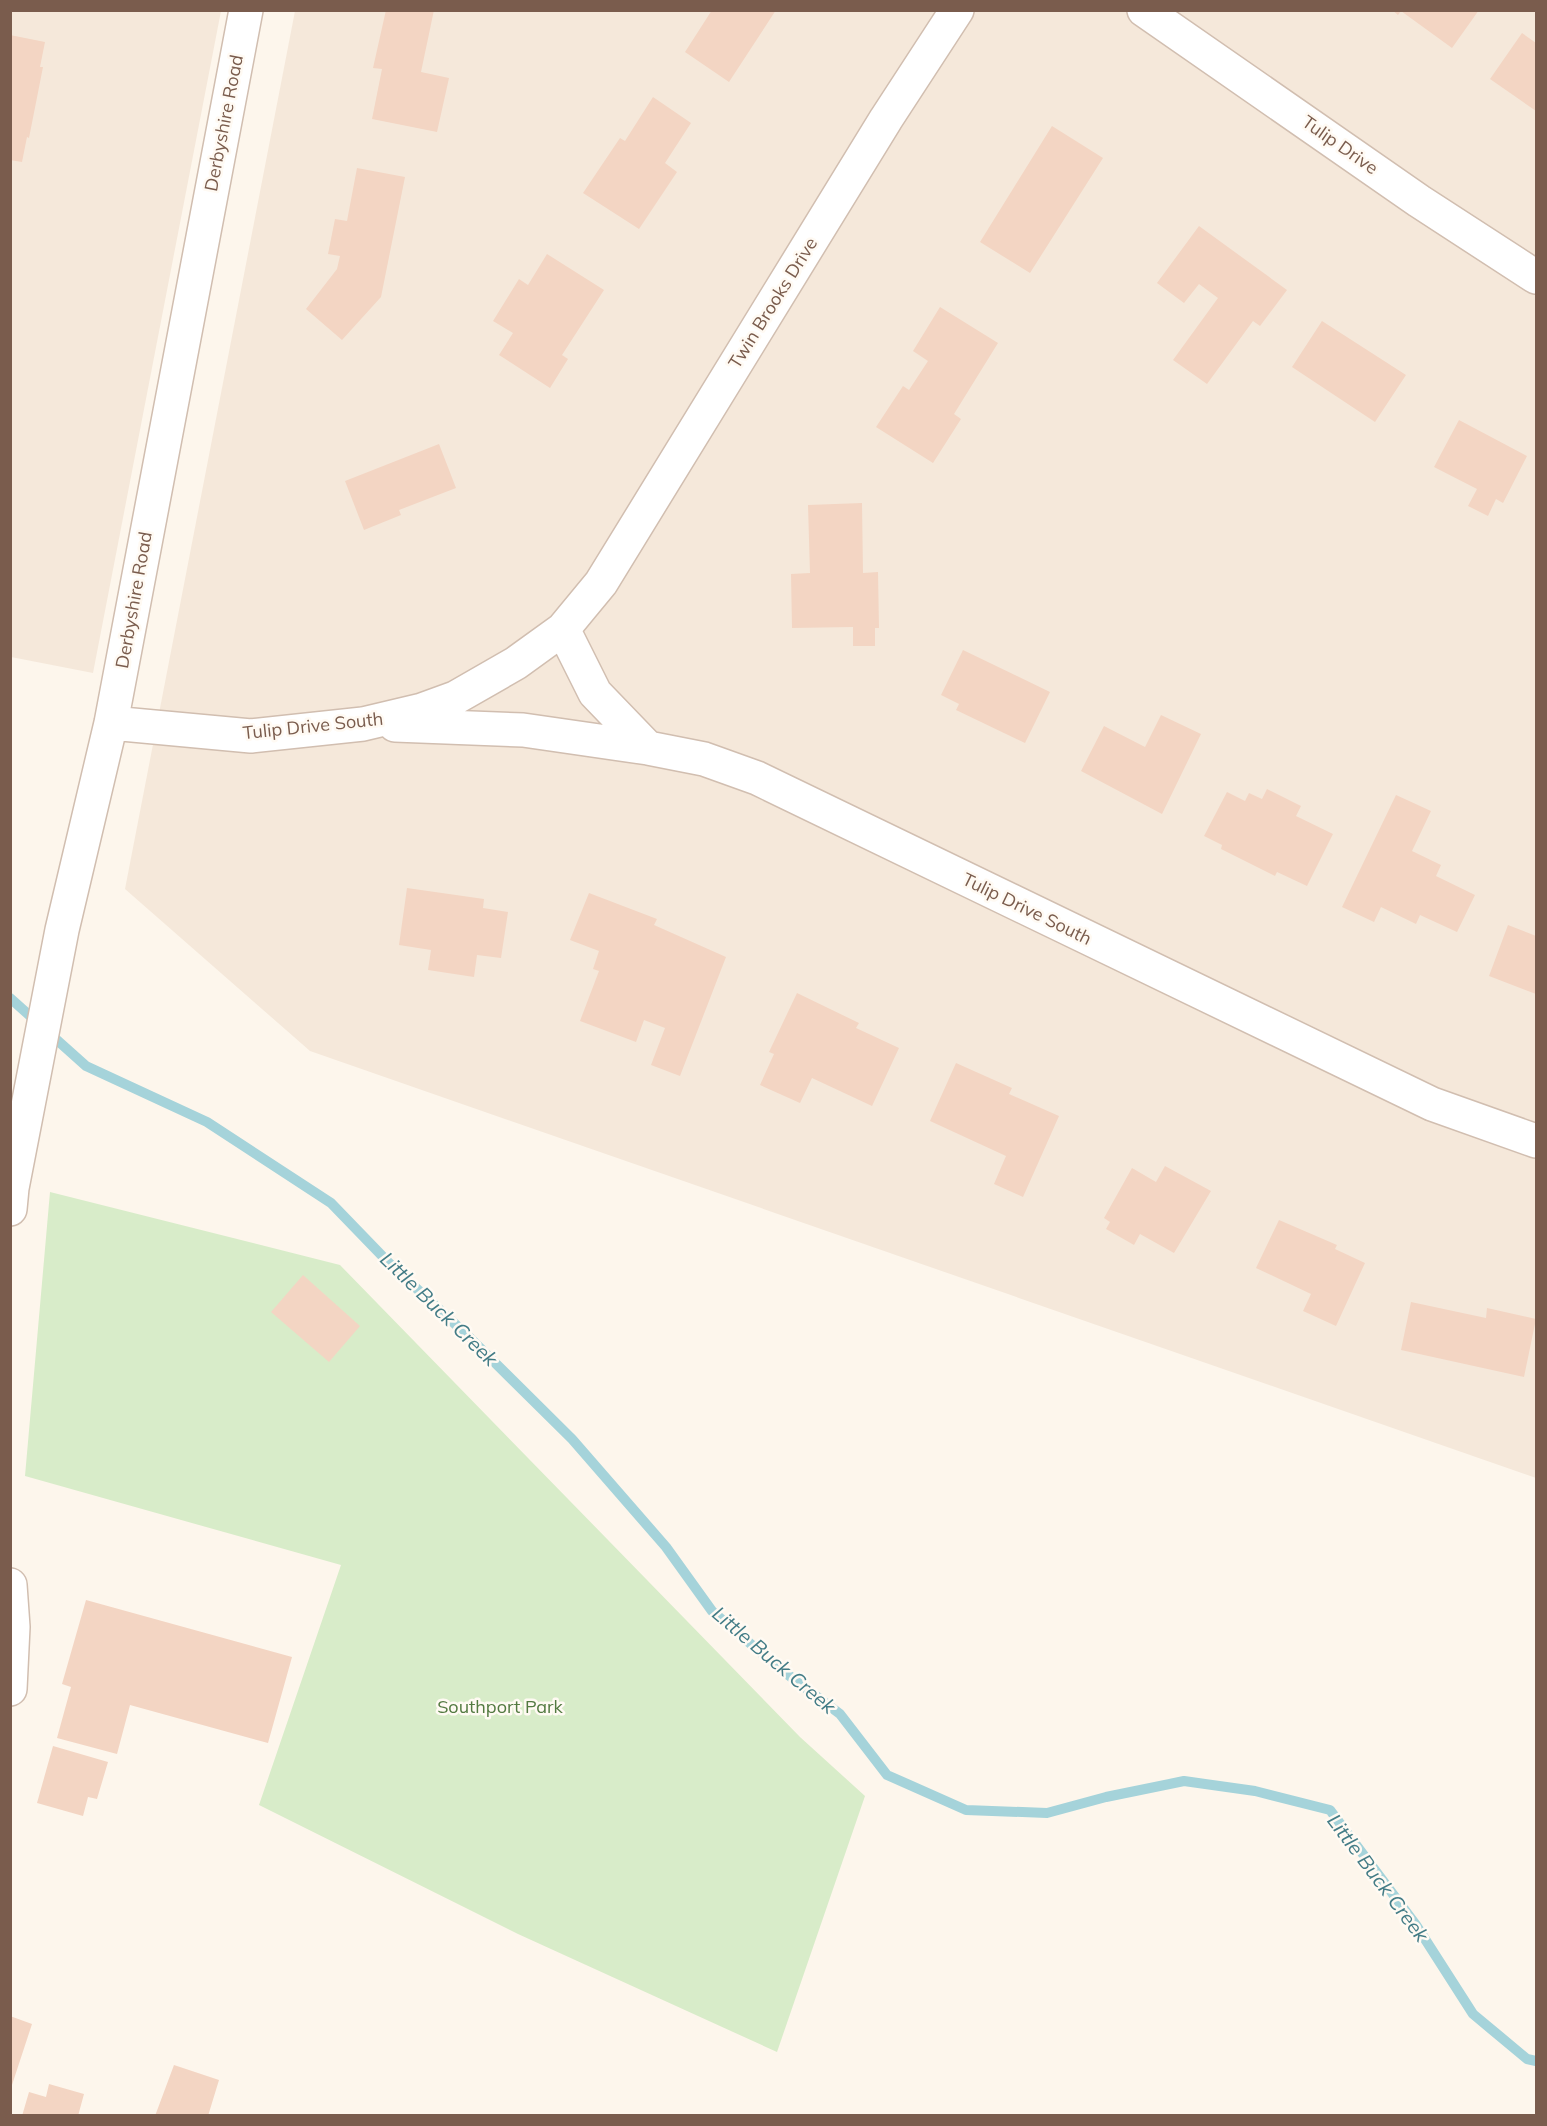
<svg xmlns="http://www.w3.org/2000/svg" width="1547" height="2126" viewBox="0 0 1547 2126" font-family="Mulish,sans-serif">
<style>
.residential{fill:#f5e8da}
.green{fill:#d8ecc9}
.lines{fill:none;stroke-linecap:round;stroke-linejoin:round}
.stream{stroke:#a5d3da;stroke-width:10}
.building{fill:#f3d5c3}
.street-casing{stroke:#d1beb0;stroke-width:36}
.street{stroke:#fff;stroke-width:33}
.labels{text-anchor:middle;stroke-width:5;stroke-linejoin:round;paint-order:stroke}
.street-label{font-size:18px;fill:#7a5c4d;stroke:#fffaf3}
.park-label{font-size:18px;fill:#537a41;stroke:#fffaf3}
.water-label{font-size:20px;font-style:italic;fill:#437c86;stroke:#fffaf3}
</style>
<rect width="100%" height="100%" fill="#fdf6ec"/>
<path class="residential" d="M 10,11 L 221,11 L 93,673 L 11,657 Z
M 295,11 L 1536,11 L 1536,1478 L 310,1051 L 125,889 Z"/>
<path class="green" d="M 50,1192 L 340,1265 L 800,1737 L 865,1796 L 777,2052 L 518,1934 L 259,1805 L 341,1565 L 25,1476 Z"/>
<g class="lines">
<path class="stream" d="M 10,998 L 86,1066 L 207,1122 L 331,1203 L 389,1263 L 468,1336 L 572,1439 L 666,1547 L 712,1611 L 779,1668 L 840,1714 L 887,1775 L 966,1810 L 1047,1813 L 1106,1797 L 1184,1781 L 1255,1791 L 1330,1810 L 1416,1925 L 1473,2014 L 1527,2059 L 1536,2061"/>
</g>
<path class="building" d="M 386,10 L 434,10 L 421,72 L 449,78 L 437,132 L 372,119 L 382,69 L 373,68 Z
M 712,10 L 776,10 L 729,82 L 685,52 Z
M 1392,10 L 1479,10 L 1452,48 L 1401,11 L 1398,15 Z
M 1522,33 L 1536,43 L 1536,111 L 1490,79 Z
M 10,35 L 45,42 L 40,67 L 43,67 L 29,138 L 27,137 L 22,162 L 10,160 Z
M 653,97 L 691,123 L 665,163 L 677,172 L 639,229 L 583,193 L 620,138 L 625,141 Z
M 1052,126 L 1103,158 L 1030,273 L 980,242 Z
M 357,168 L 405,177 L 381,297 L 342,340 L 306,309 L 337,269 L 340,256 L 328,254 L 335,219 L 347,221 Z
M 1199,226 L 1287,290 L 1260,326 L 1253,321 L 1207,384 L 1173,360 L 1218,298 L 1199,284 L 1184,303 L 1157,283 Z
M 547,254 L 604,290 L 562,355 L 568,359 L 550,388 L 499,355 L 513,333 L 493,321 L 519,279 L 528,285 Z
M 940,307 L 998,343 L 954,414 L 961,419 L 933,463 L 876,427 L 903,386 L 909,390 L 928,361 L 913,351 Z
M 1322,321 L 1406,375 L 1375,422 L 1292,367 Z
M 1459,420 L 1527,456 L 1503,503 L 1496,499 L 1488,516 L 1468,506 L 1477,489 L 1434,467 Z
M 439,444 L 456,488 L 399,510 L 401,515 L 364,530 L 345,481 Z
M 862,503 L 863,573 L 878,572 L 879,628 L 875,628 L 875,646 L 853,646 L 853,627 L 792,628 L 791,574 L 810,573 L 808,505 Z
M 963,650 L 1050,692 L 1025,743 L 956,710 L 959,704 L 941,695 Z
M 1161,715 L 1201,734 L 1162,814 L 1081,771 L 1104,726 L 1145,747 Z
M 1267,789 L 1301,806 L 1296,816 L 1333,834 L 1307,886 L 1277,872 L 1275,876 L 1221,849 L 1222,845 L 1204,836 L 1227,792 L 1245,801 L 1249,793 L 1262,799 Z
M 1396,795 L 1431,811 L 1412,851 L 1441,865 L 1436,876 L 1475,895 L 1457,932 L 1420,915 L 1416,924 L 1381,907 L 1374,922 L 1342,907 Z
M 407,888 L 484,899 L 483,908 L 508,912 L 501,958 L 477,955 L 474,977 L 428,970 L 431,950 L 399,945 Z
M 589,893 L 657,919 L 654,925 L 726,957 L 680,1076 L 651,1065 L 665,1028 L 644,1020 L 636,1042 L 580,1021 L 599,971 L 593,969 L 599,951 L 570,940 Z
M 1508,925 L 1536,936 L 1536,994 L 1489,976 Z
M 797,993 L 859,1023 L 856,1028 L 899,1048 L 872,1106 L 812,1078 L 800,1103 L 760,1085 L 774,1054 L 769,1052 Z
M 956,1063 L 1012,1088 L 1009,1094 L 1059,1116 L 1023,1197 L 994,1184 L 1006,1156 L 930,1121 Z
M 1165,1166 L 1211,1191 L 1174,1253 L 1140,1234 L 1134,1245 L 1106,1229 L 1110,1222 L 1104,1218 L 1132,1168 L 1156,1182 Z
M 1279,1220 L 1337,1245 L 1335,1249 L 1365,1263 L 1336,1326 L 1303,1311 L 1311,1294 L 1256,1268 Z
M 303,1275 L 360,1326 L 329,1362 L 271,1312 Z
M 1411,1302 L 1486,1318 L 1487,1308 L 1536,1319 L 1524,1377 L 1401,1350 Z
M 86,1600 L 292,1657 L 268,1743 L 130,1705 L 117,1754 L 57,1738 L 71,1687 L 62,1684 Z
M 53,1746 L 108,1762 L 97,1799 L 88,1797 L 83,1816 L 37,1803 Z
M 10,2016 L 32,2024 L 11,2088 L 10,2088 Z
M 174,2065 L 219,2080 L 208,2116 L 155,2116 Z
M 49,2084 L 84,2094 L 78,2116 L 22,2116 L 29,2092 L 46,2097 Z"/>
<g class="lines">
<g class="street-casing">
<path id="street" d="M 1144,10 L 1419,201 L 1536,277
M 563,629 L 595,693 L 648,748 L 704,759 L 757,778 L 1432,1104 L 1536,1141
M 111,723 L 251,736 L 363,724 L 422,710 L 455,698 L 516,663 L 563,629 L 601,583 L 886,119 L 957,10
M 395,725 L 523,730 L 648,748
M 10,1209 L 12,1188 L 62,930 L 111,723 L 246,10
M 10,1585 L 13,1627 L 10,1689"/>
</g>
<use href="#street" class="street"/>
</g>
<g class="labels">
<g class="street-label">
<text transform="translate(224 123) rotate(-79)" y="6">Derbyshire Road</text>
<text transform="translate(1340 145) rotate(35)" y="6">Tulip Drive</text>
<text transform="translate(773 303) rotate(-58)" y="6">Twin Brooks Drive</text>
<text transform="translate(134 600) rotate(-80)" y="6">Derbyshire Road</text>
<text transform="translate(313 726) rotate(-6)" y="6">Tulip Drive South</text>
<text transform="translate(1027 909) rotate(26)" y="6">Tulip Drive South</text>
</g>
<g class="park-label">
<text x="500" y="1713">Southport Park</text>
</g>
<g class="water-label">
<text transform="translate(439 1309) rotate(44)" y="7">Little Buck Creek</text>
<text transform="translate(774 1660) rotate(40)" y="7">Little Buck Creek</text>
<text transform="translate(1378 1878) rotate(53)" y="7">Little Buck Creek</text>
</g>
</g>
<rect width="1547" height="2126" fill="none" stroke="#7a5c4d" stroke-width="24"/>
</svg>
